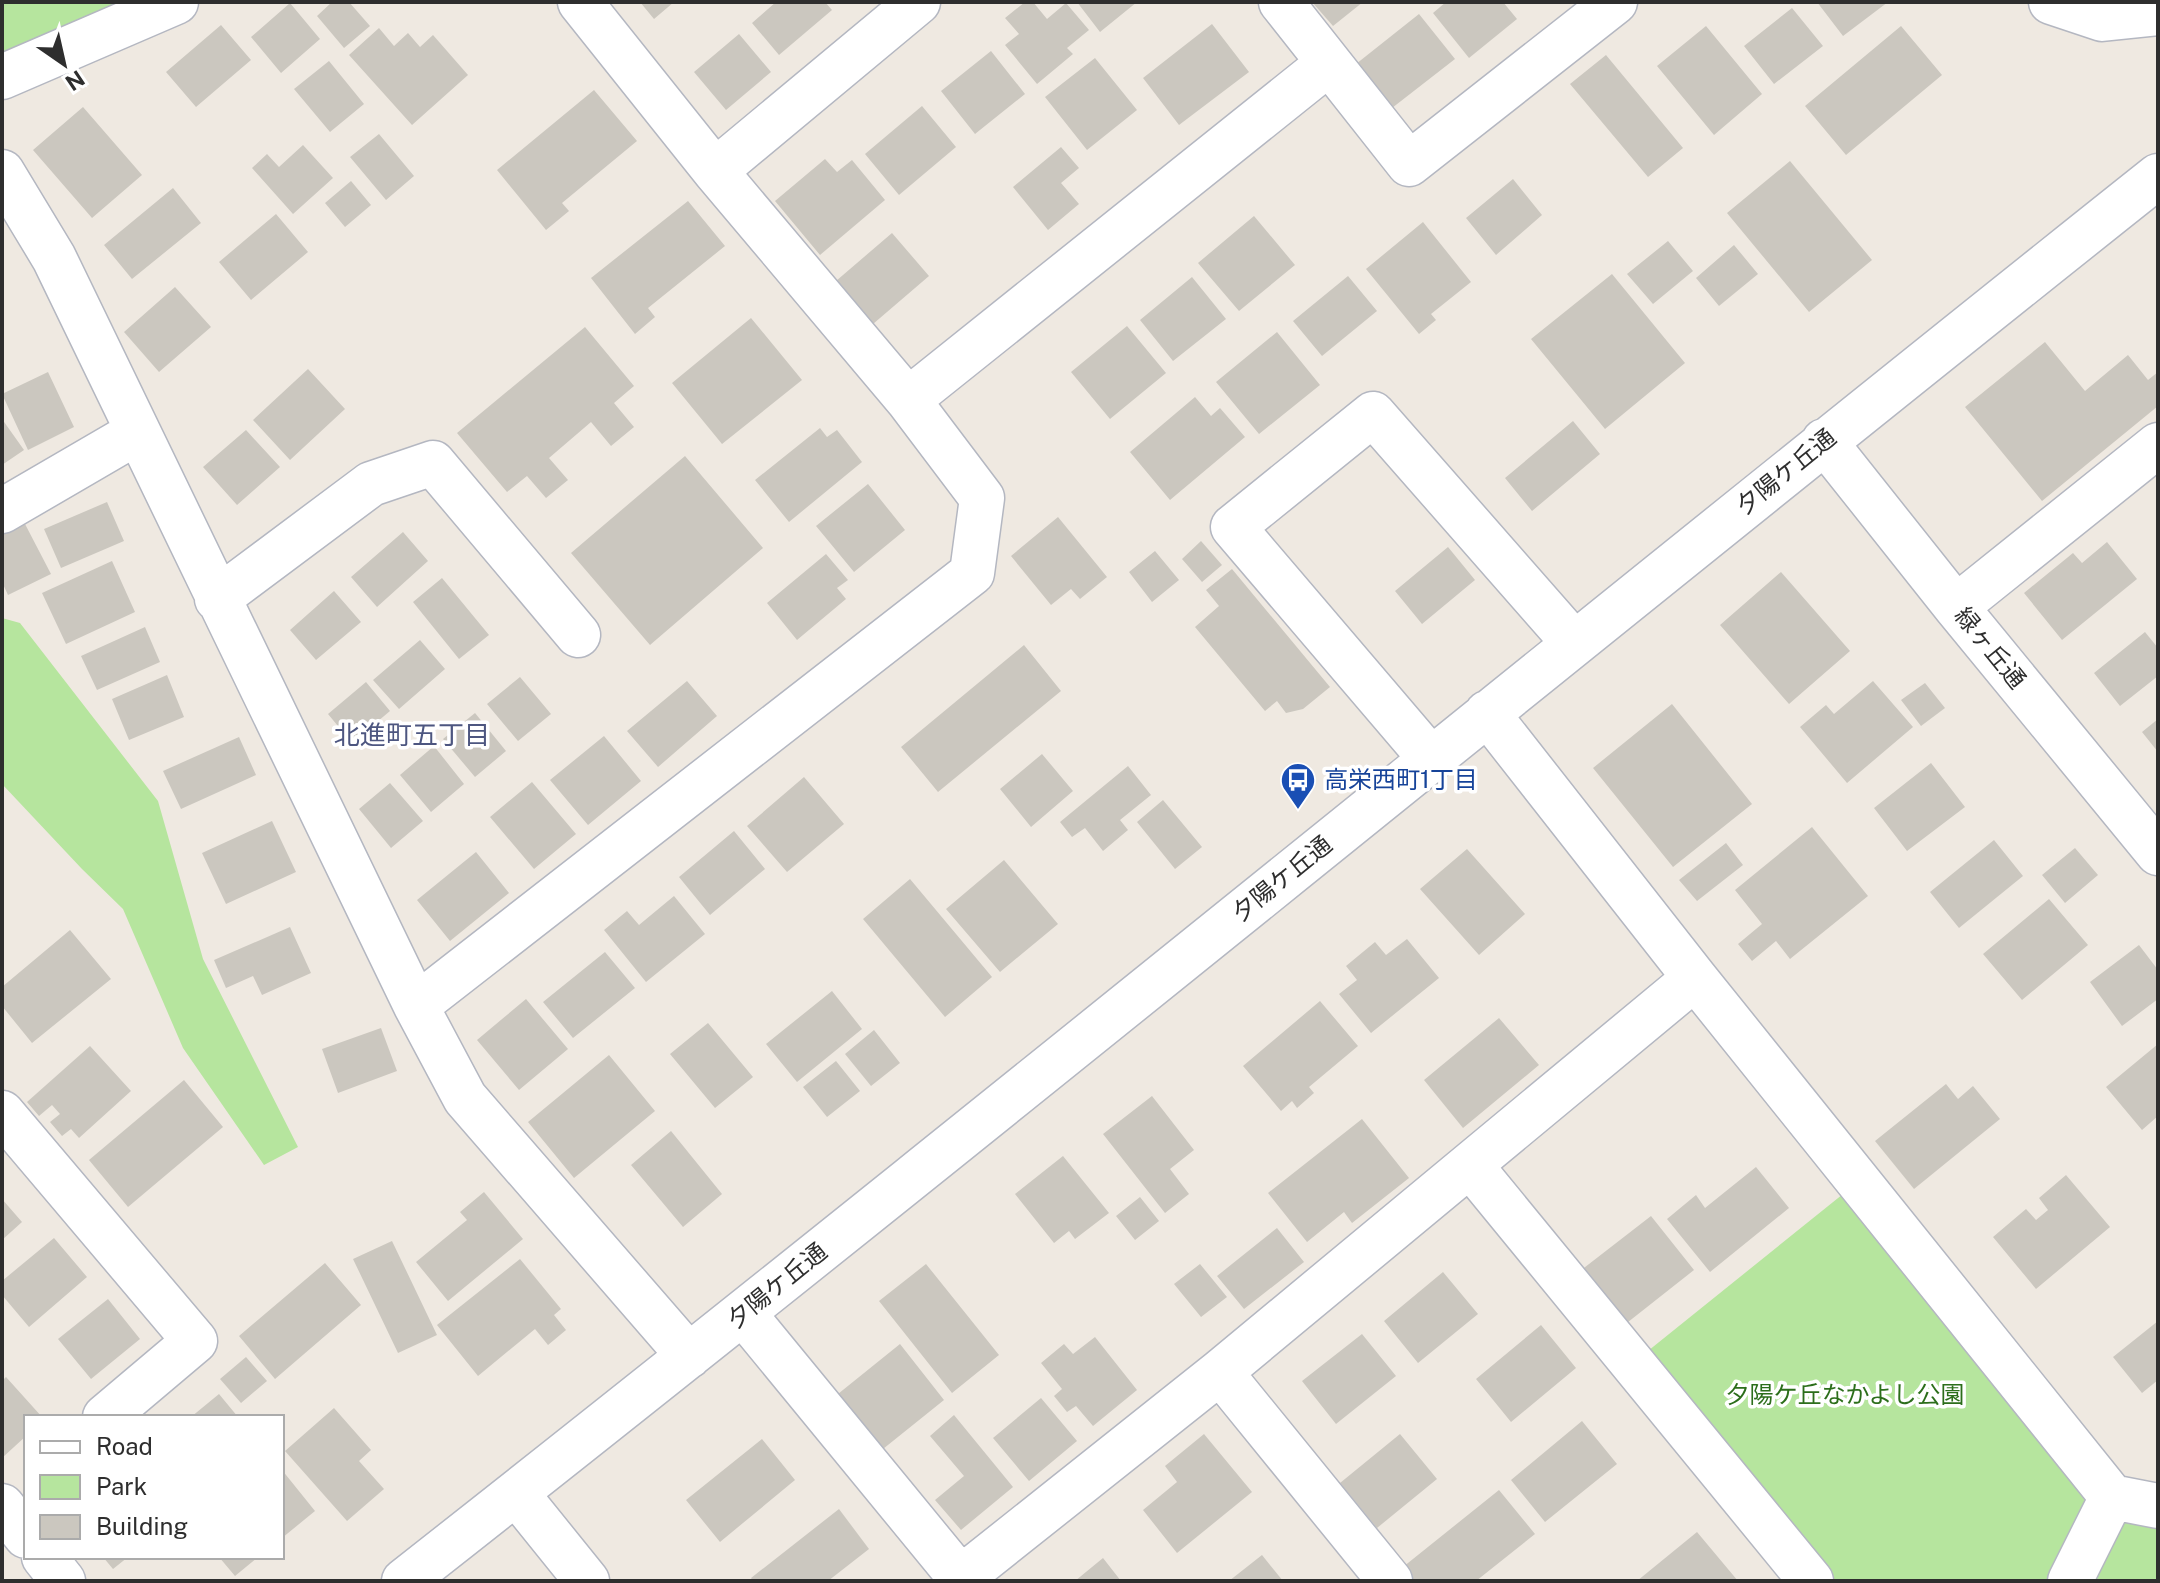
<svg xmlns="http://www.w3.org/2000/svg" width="2160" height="1583" viewBox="0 0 2160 1583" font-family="'Public Sans','Noto Sans JP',sans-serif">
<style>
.green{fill:#b6e59e}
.building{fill:#cbc7bf}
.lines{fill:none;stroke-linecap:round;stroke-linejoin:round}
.minor-casing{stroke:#b4b7c1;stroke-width:47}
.minor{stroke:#fff;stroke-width:44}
.labels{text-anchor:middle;stroke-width:7;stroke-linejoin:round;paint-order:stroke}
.street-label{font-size:24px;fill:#2e2e2e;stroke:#fff}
.transit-label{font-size:24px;fill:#164399;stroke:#fff;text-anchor:start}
.park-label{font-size:24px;fill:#2c6e1b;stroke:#fff}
.neighbourhood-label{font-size:26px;fill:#4d5680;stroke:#fff}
</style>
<rect width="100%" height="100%" fill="#efe9e1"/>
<path class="green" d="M 2,2 L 176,2 L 2,77 Z
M 2,618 L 20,623 L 158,801 L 203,959 L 298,1147 L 264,1165 L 183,1048 L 123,909 L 82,869 L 2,784 Z
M 1858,1182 L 2112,1497 L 2158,1506 L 2158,1581 L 1811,1581 L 1633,1363 Z"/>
<path class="building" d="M 332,2 L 349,2 L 370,26 L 344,48 L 317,16 Z
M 640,2 L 674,2 L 654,19 Z
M 776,2 L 825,2 L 832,10 L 779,55 L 752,23 Z
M 1025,2 L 1033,2 L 1047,19 L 1066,3 L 1089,30 L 1067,48 L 1073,54 L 1037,84 L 1005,45 L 1019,34 L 1005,18 Z
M 1077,2 L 1137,2 L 1100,32 Z
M 1312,2 L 1363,2 L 1333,26 Z
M 1446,2 L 1503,2 L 1517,19 L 1469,58 L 1433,13 Z
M 1817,2 L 1888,2 L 1843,36 Z
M 290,3 L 320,39 L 281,73 L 251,37 Z
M 1792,8 L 1823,46 L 1774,84 L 1744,46 Z
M 1419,14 L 1455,59 L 1392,108 L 1356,64 Z
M 1212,24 L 1249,72 L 1179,125 L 1143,78 Z
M 221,25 L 251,60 L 196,107 L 166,72 Z
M 1706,26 L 1762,94 L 1714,135 L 1657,66 Z
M 1901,26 L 1942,75 L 1846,155 L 1805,106 Z
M 379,28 L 394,46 L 408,33 L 420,47 L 433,35 L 468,75 L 412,125 L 349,55 Z
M 739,34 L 771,72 L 726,110 L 694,72 Z
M 991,51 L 1025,94 L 975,134 L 941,91 Z
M 1606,55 L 1683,148 L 1648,177 L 1570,84 Z
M 1095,58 L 1137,110 L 1087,150 L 1045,97 Z
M 329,61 L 364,104 L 330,132 L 294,89 Z
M 594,90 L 637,141 L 562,203 L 569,211 L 546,230 L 497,170 Z
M 922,106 L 956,147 L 899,195 L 865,154 Z
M 83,107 L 142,175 L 92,218 L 33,150 Z
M 379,134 L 414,176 L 386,200 L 350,157 Z
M 303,145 L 333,178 L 293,214 L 252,168 L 267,154 L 279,167 Z
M 1061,147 L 1079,168 L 1061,183 L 1079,204 L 1048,230 L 1013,187 Z
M 825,159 L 837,172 L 852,160 L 885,200 L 820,255 L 775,201 Z
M 1790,161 L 1872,260 L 1809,312 L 1727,213 Z
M 1513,179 L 1542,215 L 1496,255 L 1466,218 Z
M 351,181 L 371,205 L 345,227 L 325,203 Z
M 173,188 L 201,223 L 132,279 L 104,245 Z
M 688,201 L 725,246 L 648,308 L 655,317 L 635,334 L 591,278 Z
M 276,214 L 308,252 L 251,300 L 219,262 Z
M 1254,216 L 1295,265 L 1239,311 L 1198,263 Z
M 1423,222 L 1471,282 L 1431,314 L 1436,320 L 1419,334 L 1366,269 Z
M 892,233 L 929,276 L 873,324 L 836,281 Z
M 1668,241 L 1693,271 L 1653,304 L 1627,274 Z
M 1734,245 L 1758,274 L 1719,306 L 1696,278 Z
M 1612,274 L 1685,363 L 1605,429 L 1531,339 Z
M 1348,276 L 1377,311 L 1322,356 L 1293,321 Z
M 1192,277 L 1226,319 L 1173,361 L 1140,320 Z
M 175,287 L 211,327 L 159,372 L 124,332 Z
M 751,318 L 802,380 L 722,444 L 672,383 Z
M 1127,326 L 1166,373 L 1110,419 L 1071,372 Z
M 585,327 L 634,386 L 614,403 L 634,427 L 611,446 L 591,422 L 549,458 L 568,480 L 546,498 L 527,476 L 507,492 L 457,433 Z
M 1277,332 L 1320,385 L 1259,434 L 1216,382 Z
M 2045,342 L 2085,391 L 2128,355 L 2148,380 L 2158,372 L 2158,406 L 2042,501 L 1965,407 Z
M 308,369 L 345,409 L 290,460 L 253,420 Z
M 48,372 L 74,427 L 28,450 L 2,394 Z
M 1195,397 L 1211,416 L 1220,408 L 1245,437 L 1170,500 L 1130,452 Z
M 2,419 L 24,450 L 2,465 Z
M 1573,421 L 1600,454 L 1532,511 L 1505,478 Z
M 820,428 L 827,437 L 837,430 L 862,462 L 789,522 L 755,480 Z
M 246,430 L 280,467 L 237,505 L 203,467 Z
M 685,456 L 763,548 L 650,645 L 571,553 Z
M 868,484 L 905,530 L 854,572 L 816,526 Z
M 107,502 L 124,541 L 61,568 L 44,529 Z
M 1058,517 L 1107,577 L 1080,599 L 1071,589 L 1051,605 L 1011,556 Z
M 25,524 L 51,574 L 8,595 L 2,582 L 2,535 Z
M 403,532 L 428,561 L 377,607 L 351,577 Z
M 1201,541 L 1222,565 L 1202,582 L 1182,559 Z
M 2107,542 L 2137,579 L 2062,640 L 2024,593 L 2073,553 L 2082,563 Z
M 1448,547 L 1475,580 L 1422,624 L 1395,591 Z
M 1155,551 L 1179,580 L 1152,602 L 1129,572 Z
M 826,554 L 848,580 L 837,588 L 846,599 L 797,640 L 767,603 Z
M 112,561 L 135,612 L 66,644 L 42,593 Z
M 1232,569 L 1330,687 L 1303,709 L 1286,713 L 1277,701 L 1265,711 L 1195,627 L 1219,606 L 1206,590 Z
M 1781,572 L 1850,651 L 1789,704 L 1720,625 Z
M 442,578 L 489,635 L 459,659 L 413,602 Z
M 334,591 L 361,622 L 316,660 L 290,630 Z
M 145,627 L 160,662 L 97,690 L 81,656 Z
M 2145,632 L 2158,648 L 2158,676 L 2120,706 L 2094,673 Z
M 420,640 L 445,669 L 399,709 L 373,680 Z
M 1024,645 L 1061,691 L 938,792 L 901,747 Z
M 167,675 L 184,717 L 129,740 L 112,699 Z
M 520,677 L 551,714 L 518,741 L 487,704 Z
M 687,681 L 717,716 L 658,767 L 627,731 Z
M 1873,681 L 1913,727 L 1847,783 L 1800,727 L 1826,705 L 1834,714 Z
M 366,682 L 390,711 L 352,743 L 328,714 Z
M 1925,683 L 1945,708 L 1921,726 L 1901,700 Z
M 1672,704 L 1752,804 L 1673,867 L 1593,768 Z
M 475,713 L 506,751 L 475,777 L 443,739 Z
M 2158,719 L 2158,752 L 2142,732 Z
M 604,736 L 641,781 L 588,825 L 550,780 Z
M 239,737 L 256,775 L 181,809 L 163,771 Z
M 434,746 L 464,784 L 431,812 L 400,775 Z
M 1042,754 L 1073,791 L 1031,827 L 1000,789 Z
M 1931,763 L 1965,807 L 1907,851 L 1874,808 Z
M 1128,766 L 1151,795 L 1120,820 L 1128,830 L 1103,851 L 1085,828 L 1072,837 L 1060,822 Z
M 804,777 L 844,824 L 787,872 L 747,826 Z
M 532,782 L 576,834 L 534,869 L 490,817 Z
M 390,783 L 423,821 L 391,848 L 359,809 Z
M 1163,800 L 1202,847 L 1175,869 L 1137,822 Z
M 272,821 L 296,872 L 226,904 L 202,853 Z
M 1812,827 L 1868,896 L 1790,959 L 1776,941 L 1752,961 L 1738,944 L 1762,924 L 1735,890 Z
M 734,831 L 765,869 L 710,915 L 679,877 Z
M 1994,840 L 2023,876 L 1959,928 L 1930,892 Z
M 1726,843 L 1743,865 L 1697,901 L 1679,880 Z
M 2075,848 L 2098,875 L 2065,903 L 2042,875 Z
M 1467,849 L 1525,914 L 1479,955 L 1420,889 Z
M 476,852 L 509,893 L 450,941 L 417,900 Z
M 1004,860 L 1058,924 L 1000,972 L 946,909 Z
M 910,879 L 992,977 L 945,1017 L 863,919 Z
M 674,896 L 705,934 L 646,982 L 604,930 L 627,911 L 639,925 Z
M 2049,899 L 2088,945 L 2022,1000 L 1983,954 Z
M 290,927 L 311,973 L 262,995 L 253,976 L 226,988 L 214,960 Z
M 70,930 L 111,979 L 32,1043 L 2,1006 L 2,987 Z
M 1407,939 L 1439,978 L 1371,1033 L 1339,994 L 1357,980 L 1346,966 L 1375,942 L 1386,955 Z
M 2139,945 L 2158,970 L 2158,999 L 2122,1026 L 2090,982 Z
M 605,952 L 635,988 L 573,1038 L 543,1002 Z
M 832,991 L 862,1029 L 797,1082 L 766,1044 Z
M 526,999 L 568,1049 L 519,1090 L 477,1040 Z
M 1320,1001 L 1358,1046 L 1309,1087 L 1314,1093 L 1297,1108 L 1292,1101 L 1281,1111 L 1243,1066 Z
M 1499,1018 L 1539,1065 L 1463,1128 L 1424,1080 Z
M 708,1023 L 753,1077 L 715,1108 L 670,1054 Z
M 381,1028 L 397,1071 L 338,1093 L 322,1049 Z
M 874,1030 L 900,1063 L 871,1086 L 845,1054 Z
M 2158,1044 L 2158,1116 L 2142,1130 L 2106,1087 Z
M 90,1046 L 131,1091 L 79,1138 L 71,1129 L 62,1136 L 50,1122 L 60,1114 L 52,1105 L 39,1116 L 27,1102 Z
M 609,1055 L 655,1111 L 574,1178 L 528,1122 Z
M 836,1061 L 860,1091 L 827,1117 L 803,1087 Z
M 184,1080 L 223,1127 L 128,1207 L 89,1160 Z
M 1946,1084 L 1958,1099 L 1973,1086 L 2000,1119 L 1914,1189 L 1875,1141 Z
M 1152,1096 L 1194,1150 L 1170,1169 L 1189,1194 L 1165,1213 L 1103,1134 Z
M 1362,1119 L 1409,1178 L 1352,1223 L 1344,1212 L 1307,1242 L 1268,1193 Z
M 671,1131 L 722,1194 L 683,1227 L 631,1165 Z
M 1063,1156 L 1109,1213 L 1075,1239 L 1069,1231 L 1054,1243 L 1015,1194 Z
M 1756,1167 L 1789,1208 L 1710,1272 L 1667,1219 L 1696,1195 L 1705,1208 Z
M 2066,1175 L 2110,1227 L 2036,1289 L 1993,1237 L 2026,1209 L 2036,1220 L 2048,1210 L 2039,1198 Z
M 484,1192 L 523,1239 L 448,1301 L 416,1262 L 467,1220 L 460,1212 Z
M 1140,1197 L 1159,1221 L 1135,1240 L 1116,1216 Z
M 2,1199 L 22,1222 L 2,1240 Z
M 1651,1216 L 1694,1270 L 1623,1326 L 1580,1271 Z
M 1277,1228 L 1304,1262 L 1244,1309 L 1217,1276 Z
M 54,1238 L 87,1277 L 29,1327 L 2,1295 L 2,1281 Z
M 392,1241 L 437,1335 L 398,1353 L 353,1259 Z
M 520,1259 L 561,1309 L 554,1315 L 566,1330 L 548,1345 L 535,1329 L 478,1376 L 437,1325 Z
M 325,1263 L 361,1305 L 275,1379 L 239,1336 Z
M 926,1264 L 999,1355 L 952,1393 L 879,1301 Z
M 1200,1264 L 1227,1297 L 1201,1317 L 1174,1284 Z
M 1443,1272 L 1478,1314 L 1418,1363 L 1384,1321 Z
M 108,1299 L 140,1339 L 91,1379 L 58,1339 Z
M 2158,1321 L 2158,1380 L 2142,1393 L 2113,1357 Z
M 1541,1325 L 1576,1368 L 1511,1422 L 1476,1379 Z
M 1362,1334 L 1396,1376 L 1336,1424 L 1302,1381 Z
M 1095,1337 L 1137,1390 L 1093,1426 L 1076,1406 L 1067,1412 L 1054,1396 L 1062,1389 L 1041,1363 L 1064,1344 L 1073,1354 Z
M 900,1344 L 944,1400 L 878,1453 L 833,1398 Z
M 246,1357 L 267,1381 L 241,1403 L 220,1379 Z
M 6,1377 L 42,1417 L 26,1417 L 26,1436 L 2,1458 L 2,1381 Z
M 219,1394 L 238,1417 L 191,1417 Z
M 1041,1398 L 1077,1441 L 1029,1481 L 993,1438 Z
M 334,1408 L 371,1450 L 359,1461 L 384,1489 L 347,1521 L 285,1451 Z
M 954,1415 L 1013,1487 L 961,1530 L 935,1500 L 964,1476 L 930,1436 Z
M 1582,1421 L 1617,1464 L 1545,1522 L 1511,1480 Z
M 1204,1434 L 1252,1492 L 1177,1553 L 1143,1510 L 1177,1482 L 1165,1466 Z
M 1400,1434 L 1437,1479 L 1377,1528 L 1340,1483 Z
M 762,1439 L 795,1480 L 720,1542 L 686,1500 Z
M 282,1470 L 315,1511 L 282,1538 Z
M 1499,1490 L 1535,1534 L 1476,1581 L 1414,1581 L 1403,1567 Z
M 839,1509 L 869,1549 L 828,1581 L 753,1581 L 751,1578 Z
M 1697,1532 L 1738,1581 L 1637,1581 Z
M 1262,1555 L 1283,1581 L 1229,1581 Z
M 103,1557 L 128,1557 L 113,1569 Z
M 219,1557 L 258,1557 L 235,1576 Z
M 1103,1558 L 1121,1581 L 1075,1581 Z"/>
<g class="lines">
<g class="minor-casing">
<path id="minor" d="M 1281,2 L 1409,164 L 1615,2
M 2051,2 L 2102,19 L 2158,13
M 2,77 L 176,2
M 715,171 L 918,2
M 2,172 L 54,258 L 416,1006 L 465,1098 L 689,1356
M 908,400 L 1329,63
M 1824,441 L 1956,607 L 2158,853
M 2,511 L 136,433
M 217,599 L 371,484 L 433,463 L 578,635
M 1956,607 L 2158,445
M 1487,713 L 1695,978 L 2112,1497 L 2158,1506
M 1431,759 L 1233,527 L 1373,414 L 1574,643
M 416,1006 L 972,573 L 982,498 L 908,400 L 715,171 L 580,2
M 2,1113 L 195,1341 L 105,1417
M 1470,1165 L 1811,1581
M 743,1313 L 963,1581
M 1220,1372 L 1390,1581
M 516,1493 L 587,1581
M 2,1506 L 26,1536
M 44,1557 L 63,1581
M 961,1578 L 1220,1372 L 1695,978
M 404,1581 C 993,1118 1572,642 2158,176
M 2070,1581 L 2112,1497"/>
</g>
<use href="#minor" class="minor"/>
</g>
<defs>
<g id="bus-pin" transform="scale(1.8)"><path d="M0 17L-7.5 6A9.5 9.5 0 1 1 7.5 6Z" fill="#1a4fb4" stroke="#fff"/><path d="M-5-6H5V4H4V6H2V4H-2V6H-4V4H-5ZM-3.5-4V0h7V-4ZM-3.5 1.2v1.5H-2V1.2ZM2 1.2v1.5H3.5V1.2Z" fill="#fff"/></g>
</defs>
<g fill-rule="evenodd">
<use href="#bus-pin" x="1298" y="780"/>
</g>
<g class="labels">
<g class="street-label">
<text transform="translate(1786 472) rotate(-39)" y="8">夕陽ケ丘通</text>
<text transform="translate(1990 648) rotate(51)" y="8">緑ヶ丘通</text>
<text transform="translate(1282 879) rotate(-39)" y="8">夕陽ケ丘通</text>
<text transform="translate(777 1286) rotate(-39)" y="8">夕陽ケ丘通</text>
</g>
<g class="transit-label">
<text x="1324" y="788">高栄西町1丁目</text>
</g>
<g class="park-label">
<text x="1845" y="1403">夕陽ケ丘なかよし公園</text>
</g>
<g class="neighbourhood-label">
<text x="412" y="744">北進町五丁目</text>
</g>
</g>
<rect width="2160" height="1583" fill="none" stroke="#2e2e2e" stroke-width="8"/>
<rect x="24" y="1415" width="260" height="144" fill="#ffffff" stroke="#ababab" stroke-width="2"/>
<rect x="40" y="1441" width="40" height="12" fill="#ffffff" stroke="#ababab" stroke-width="2"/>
<text x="96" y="1455" font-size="24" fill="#2e2e2e">Road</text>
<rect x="40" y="1475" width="40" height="24" fill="#b6e59e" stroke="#ababab" stroke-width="2"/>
<text x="96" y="1495" font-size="24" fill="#2e2e2e">Park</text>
<rect x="40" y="1515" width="40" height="24" fill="#cbc7bf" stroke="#ababab" stroke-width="2"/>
<text x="96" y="1535" font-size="24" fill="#2e2e2e">Building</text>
<g transform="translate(64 64) rotate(146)" stroke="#ffffff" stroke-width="6" paint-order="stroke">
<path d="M0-6L14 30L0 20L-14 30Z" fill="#2e2e2e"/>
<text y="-12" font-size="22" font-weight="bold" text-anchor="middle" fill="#2e2e2e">N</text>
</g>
</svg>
